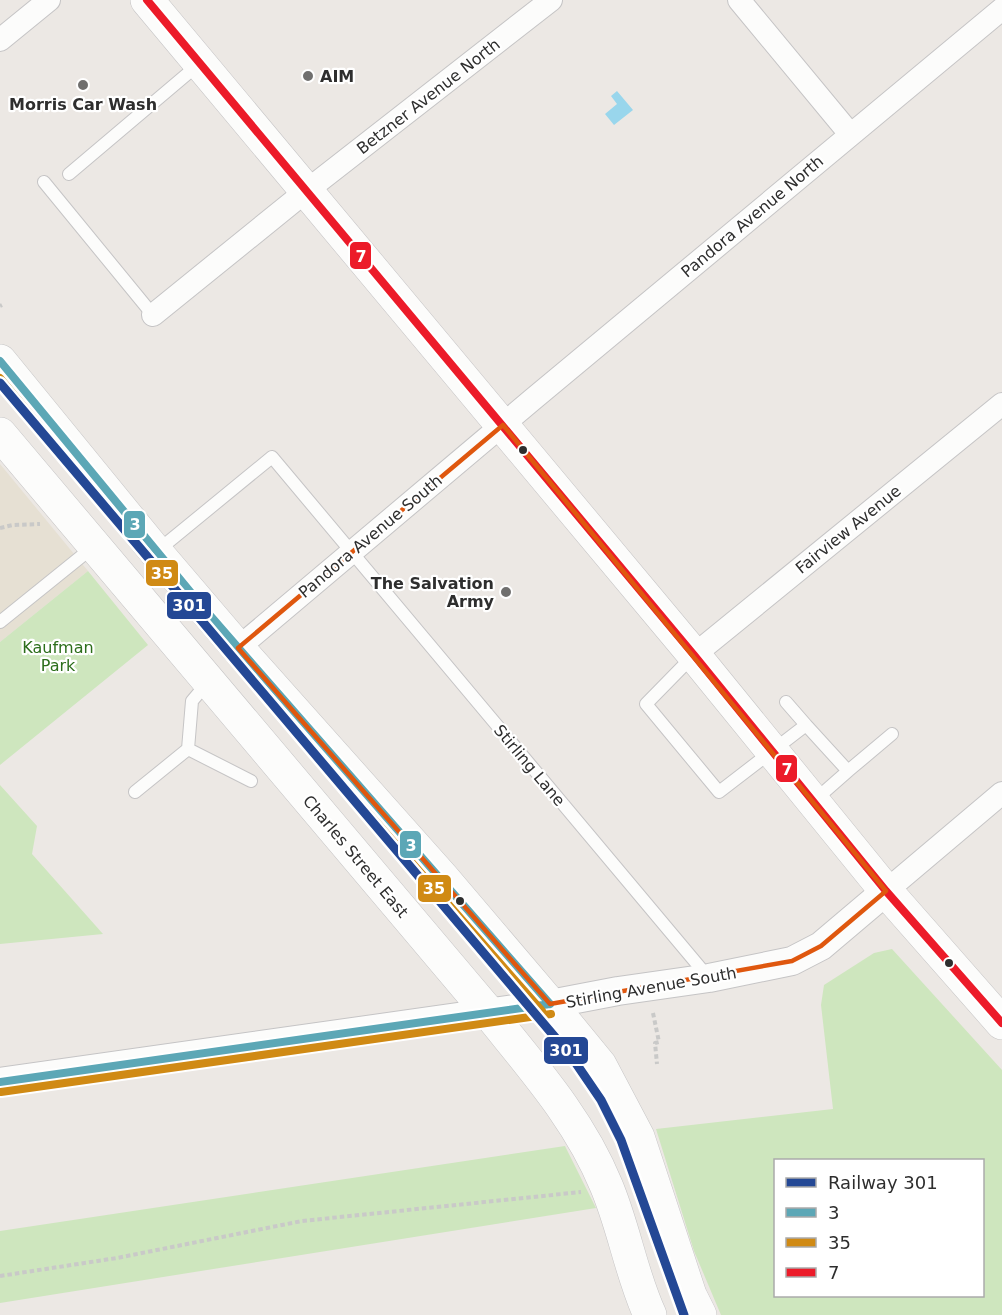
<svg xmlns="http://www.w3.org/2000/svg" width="1002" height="1315" viewBox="0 0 1002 1315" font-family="'DejaVu Sans',sans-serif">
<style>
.education{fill:#e6e0d3}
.green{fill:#cee6be;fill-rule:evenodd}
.water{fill:#99d6ec}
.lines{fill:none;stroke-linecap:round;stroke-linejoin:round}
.service-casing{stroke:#c5c4c5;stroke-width:14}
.minor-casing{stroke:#c5c4c5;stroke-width:24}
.tertiary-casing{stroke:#c5c4c5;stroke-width:30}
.secondary-casing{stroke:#c5c4c5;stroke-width:34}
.path{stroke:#c9c9c8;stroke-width:4;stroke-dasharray:4.5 3;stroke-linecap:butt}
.service{stroke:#fcfcfb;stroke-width:12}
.minor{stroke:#fcfcfb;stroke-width:22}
.tertiary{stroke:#fcfcfb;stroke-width:28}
.secondary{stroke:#fcfcfb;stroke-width:33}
.bus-1-casing{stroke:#fff;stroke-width:12}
.bus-2-casing{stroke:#fff;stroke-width:12}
.bus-3-casing{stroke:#fff;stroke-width:12}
.bus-1{stroke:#5ca7b6;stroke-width:8}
.bus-2{stroke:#d08a14;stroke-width:8}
.bus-3{stroke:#ec1b29;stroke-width:8}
.rail-1-casing{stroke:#fff;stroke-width:14}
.rail-1{stroke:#244895;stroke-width:9}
.marked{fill:none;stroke:#df570e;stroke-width:4.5;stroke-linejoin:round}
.poi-dot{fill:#706f6e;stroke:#fff;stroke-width:2}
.bus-dot{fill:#2e2e2e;stroke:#fff;stroke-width:2}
.labels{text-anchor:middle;stroke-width:4.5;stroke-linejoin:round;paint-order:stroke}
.poi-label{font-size:16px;font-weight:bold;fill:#2e2e2e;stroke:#fff;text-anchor:start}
.street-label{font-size:16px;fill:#2e2e2e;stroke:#fff}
.park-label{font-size:16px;fill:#2c6e1b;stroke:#fff}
.line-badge{stroke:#fff;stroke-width:2}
.badge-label{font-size:16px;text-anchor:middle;font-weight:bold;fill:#fff}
</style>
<rect width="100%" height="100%" fill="#ece8e4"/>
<path class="education" d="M 0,464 L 88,571 L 0,642 Z"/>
<path class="green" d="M 88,571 L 148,645 L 0,765 L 0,642 Z
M 0,785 L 37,826 L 32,854 L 103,934 L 0,944 Z
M 892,949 L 1002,1070 L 1002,1315 L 721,1315 L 694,1251 L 656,1129 L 833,1109 L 821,1005 L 824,985 L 874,953 ZM 776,1160 L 982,1160 L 982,1296 L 776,1296 Z
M 565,1146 L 596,1208 L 0,1303 L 0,1231 Z"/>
<path class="water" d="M 617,91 L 633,110 L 614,125 L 605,114 L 617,104 L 611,96 Z"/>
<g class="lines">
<g class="service-casing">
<path id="service" d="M 69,174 L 199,64
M 44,182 L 153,315
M 156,552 L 272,457 L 708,977
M 0,622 L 93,547
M 694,655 L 646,704 L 719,792 L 806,725 L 786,702
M 806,725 L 848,771 L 815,800
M 188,749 L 192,701 L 208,682
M 848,771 L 892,734
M 135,792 L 188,749 L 251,781"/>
</g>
<g class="minor-casing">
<path id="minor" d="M 739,0 L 850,134
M 0,40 L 49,0
M 153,315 L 305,192 L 551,0
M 238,648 L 532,400 L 1002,9
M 694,655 L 1002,404
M 886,891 L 1002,793"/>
</g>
<g class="tertiary-casing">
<path id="tertiary" d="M 0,1082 L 550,1004 L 618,991 L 709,978 L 792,961 L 821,946 L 886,891"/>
</g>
<g class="secondary-casing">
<path id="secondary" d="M 147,0 L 694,655 L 886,891 L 1002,1023
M 0,361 L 156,552 L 238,648 L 442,877 L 550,1004 L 600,1065 L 638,1137 L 690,1295 L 700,1315
M 0,434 L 488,1012 C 532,1067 579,1119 606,1185 C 624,1227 631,1274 650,1315"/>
</g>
<path class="path" d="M 0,306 L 2,305
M 0,528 L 13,525 L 40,524
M 653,1013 L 659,1042 L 655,1043 L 657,1064
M 0,1276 L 117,1258 L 302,1221 L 581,1192"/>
<use href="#service" class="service"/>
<use href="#minor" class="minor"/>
<use href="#tertiary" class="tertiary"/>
<use href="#secondary" class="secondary"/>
<g class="bus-1-casing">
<path id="bus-1" d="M 0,361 L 207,612 L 550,1004
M 0,1082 L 550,1004"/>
</g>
<g class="bus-2-casing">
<path id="bus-2" d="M 0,378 L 229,654 L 542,1011
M 1,1092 L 551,1014"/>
</g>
<g class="bus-3-casing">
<path id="bus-3" d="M 147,0 L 694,655 L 886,891 L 1002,1023"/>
</g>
<use href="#bus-1" class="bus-1"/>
<use href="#bus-2" class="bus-2"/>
<use href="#bus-3" class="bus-3"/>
<g class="rail-1-casing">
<path id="rail-1" d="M 0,383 L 571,1056 L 601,1100 L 621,1140 L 684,1315"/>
</g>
<use href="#rail-1" class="rail-1"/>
</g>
<path class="marked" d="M 503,425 L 886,891 L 821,946 L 792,961 L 550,1004 L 238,648 Z"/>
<g class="poi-dot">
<circle cx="308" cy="76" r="6"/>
<circle cx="83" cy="85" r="6"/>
<circle cx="506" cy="592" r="6"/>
</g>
<g class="bus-dot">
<circle cx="523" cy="450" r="5"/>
<circle cx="460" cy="901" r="5"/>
<circle cx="949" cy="963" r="5"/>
</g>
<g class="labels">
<g class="poi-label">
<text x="320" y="82">AIM</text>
<text x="83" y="110" text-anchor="middle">Morris Car Wash</text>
<text x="494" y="589" text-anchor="end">The Salvation<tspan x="494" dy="18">Army</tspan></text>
</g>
<g class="street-label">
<text transform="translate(428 96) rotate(-38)" y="6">Betzner Avenue North</text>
<text transform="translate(752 216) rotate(-40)" y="6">Pandora Avenue North</text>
<text transform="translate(848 529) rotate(-39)" y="6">Fairview Avenue</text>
<text transform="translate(370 536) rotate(-40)" y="6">Pandora Avenue South</text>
<text transform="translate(530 765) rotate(50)" y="6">Stirling Lane</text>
<text transform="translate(356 856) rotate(50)" y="6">Charles Street East</text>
<text transform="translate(651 987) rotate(-10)" y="6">Stirling Avenue South</text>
</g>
<g class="park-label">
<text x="58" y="653">Kaufman<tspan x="58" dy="18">Park</tspan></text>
</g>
</g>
<g class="line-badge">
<rect x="349" y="241" width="23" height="29" rx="6" fill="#ec1b29"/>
<rect x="123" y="510" width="23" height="29" rx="6" fill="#5ca7b6"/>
<rect x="145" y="559" width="34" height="28" rx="6" fill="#d08a14"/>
<rect x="166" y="591" width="46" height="29" rx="6" fill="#244895"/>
<rect x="775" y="754" width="23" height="29" rx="6" fill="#ec1b29"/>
<rect x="399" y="830" width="23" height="29" rx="6" fill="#5ca7b6"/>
<rect x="417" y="874" width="35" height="29" rx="6" fill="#d08a14"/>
<rect x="543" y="1036" width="46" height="29" rx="6" fill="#244895"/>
</g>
<g class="badge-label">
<text x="361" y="262">7</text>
<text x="135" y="530">3</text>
<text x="162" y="579">35</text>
<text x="189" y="611">301</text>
<text x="787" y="775">7</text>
<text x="411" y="851">3</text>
<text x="434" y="894">35</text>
<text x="566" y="1056">301</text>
</g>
<rect x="774" y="1159" width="210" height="138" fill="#ffffff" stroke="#ababab" stroke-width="1.5"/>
<rect x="786" y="1178" width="30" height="9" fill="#244895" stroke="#ababab" stroke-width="1.5"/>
<text x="828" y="1189" font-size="18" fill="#2e2e2e">Railway 301</text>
<rect x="786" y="1208" width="30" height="9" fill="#5ca7b6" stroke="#ababab" stroke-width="1.5"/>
<text x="828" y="1219" font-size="18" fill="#2e2e2e">3</text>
<rect x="786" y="1238" width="30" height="9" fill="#d08a14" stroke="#ababab" stroke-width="1.5"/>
<text x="828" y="1249" font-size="18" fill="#2e2e2e">35</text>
<rect x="786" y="1268" width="30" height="9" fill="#ec1b29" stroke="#ababab" stroke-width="1.5"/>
<text x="828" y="1279" font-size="18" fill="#2e2e2e">7</text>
</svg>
